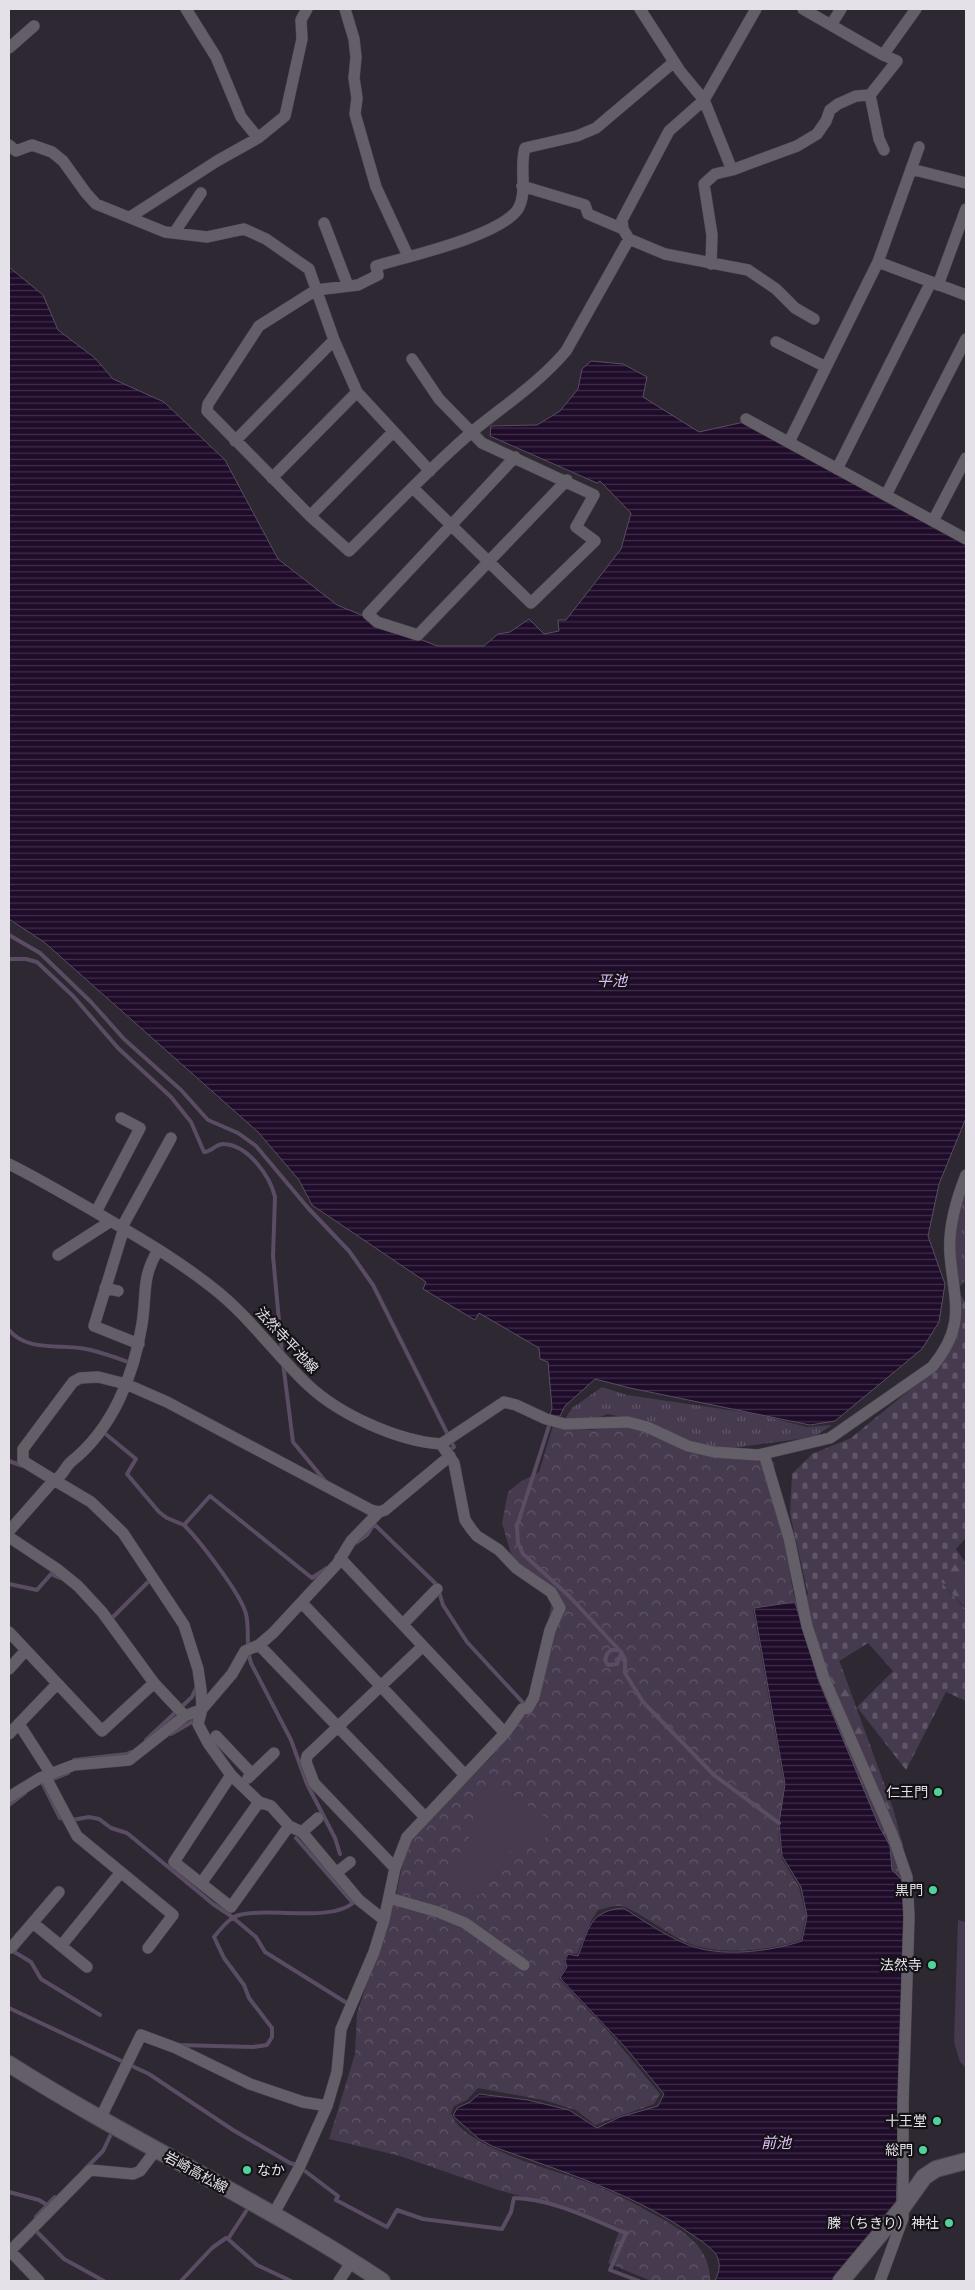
<svg xmlns="http://www.w3.org/2000/svg" width="975" height="2290" viewBox="0 0 975 2290" font-family="Georgia,'Noto Sans JP',serif">
<style>
.grass{fill:url(#grass-tufts)}
.forest{fill:url(#forest-firs)}
.cemetery{fill:url(#cemetery-stones)}
.park{fill:url(#park-crowns)}
.garden{fill:#453a4e}
.water{fill:url(#water-rules);stroke:#5a4c63}
.lines{fill:none;stroke-linecap:round;stroke-linejoin:round}
.stream{stroke:#5a4c63;stroke-width:4}
.street-casing{stroke:#4c464f;stroke-width:12}
.secondary-casing{stroke:#4c464f;stroke-width:18}
.street{stroke:#645e69;stroke-width:11}
.secondary{stroke:#645e69;stroke-width:16}
.poi-dot{fill:#50d398;stroke:#141216;stroke-width:2}
.labels{text-anchor:middle;stroke-width:4.5;stroke-linejoin:round;paint-order:stroke}
.street-label{font-size:14px;fill:#e5e1e8;stroke:#141216}
.poi-label{font-size:14px;fill:#e5e1e8;stroke:#141216;text-anchor:end}
.water-label{font-size:15px;font-style:italic;fill:#e2bffc;stroke:#141216}
</style>
<defs>
<pattern id="grass-tufts" width="24" height="20" patternUnits="userSpaceOnUse" patternTransform="scale(1.25)"><rect width="24" height="20" fill="#453a4e"/><path d="M3 7l-1-3M5 7V3M7 7l1-3M15 17l-1-3M17 17v-4M19 17l1-3" fill="none" stroke="#605668"/></pattern>
<pattern id="forest-firs" width="22" height="20" patternUnits="userSpaceOnUse" patternTransform="scale(1.25)"><rect width="22" height="20" fill="#453a4e"/><path d="M5 1l3.5 6h-7zM16 11l3.5 6h-7z" fill="#605668"/></pattern>
<pattern id="cemetery-stones" width="16" height="16" patternUnits="userSpaceOnUse" patternTransform="scale(1.25)"><rect width="16" height="16" fill="#453a4e"/><path d="M2 7V4a2 2 0 0 1 4 0v3zM10 15v-3a2 2 0 0 1 4 0v3z" fill="#605668"/></pattern>
<pattern id="park-crowns" width="20" height="18" patternUnits="userSpaceOnUse" patternTransform="scale(1.25)"><rect width="20" height="18" fill="#453a4e"/><path d="M2 6a3 3 0 1 1 6 0M12 15a3 3 0 1 1 6 0" fill="none" stroke="#605668"/></pattern>
<pattern id="water-rules" width="6" height="5" patternUnits="userSpaceOnUse" patternTransform="scale(1.25)"><rect width="6" height="5" fill="#1e0c2a"/><path d="M0 2.5h6" fill="none" stroke="#3f2f49"/></pattern>
</defs>
<rect width="100%" height="100%" fill="#2d2832"/>
<path class="grass" d="M 966,1179 L 966,1280 L 957,1289 L 953,1224 Z
M 602,1387 L 627,1395 L 757,1414 L 807,1427 L 832,1425 L 814,1437 L 725,1449 L 696,1446 L 634,1420 L 608,1414 L 585,1423 L 565,1419 L 572,1408 Z"/>
<path class="forest" d="M 958,1562 L 966,1563 L 966,1609 L 941,1582 L 948,1567 Z
M 815,1594 L 893,1808 L 911,1876 L 898,1980 L 864,1832 L 781,1817 L 783,1795 L 862,1805 L 787,1598 Z"/>
<path class="cemetery" d="M 958,1291 L 966,1303 L 966,1538 L 956,1549 L 966,1563 C 951,1562 947,1569 941,1582 L 966,1610 L 966,1701 L 946,1692 L 906,1770 L 857,1707 L 893,1671 L 868,1643 L 825,1670 L 790,1514 L 792,1474 L 812,1454 L 851,1438 L 912,1388 L 945,1355 Z"/>
<path class="park" d="M 553,1426 L 590,1430 L 625,1426 L 643,1430 L 716,1457 L 774,1462 L 778,1504 L 795,1602 L 753,1609 L 784,1784 L 781,1816 L 778,1823 L 781,1857 L 799,1887 L 806,1915 L 801,1940 C 769,1951 717,1956 685,1942 C 670,1935 633,1908 621,1906 C 615,1905 605,1909 598,1910 L 591,1921 L 577,1954 L 568,1953 L 564,1960 L 566,1966 L 559,1979 L 608,2031 L 660,2094 L 654,2104 L 595,2125 L 576,2110 L 543,2100 L 478,2088 L 467,2100 L 454,2106 L 451,2113 C 461,2147 555,2170 587,2182 C 612,2191 635,2204 659,2217 C 685,2232 711,2248 710,2281 L 651,2281 L 608,2263 L 620,2228 L 574,2210 L 498,2190 L 400,2156 L 329,2139 L 355,2054 L 357,2013 L 396,1896 L 407,1841 L 491,1757 L 532,1705 L 552,1601 L 513,1561 L 502,1523 L 508,1492 L 520,1482 L 539,1472 Z"/>
<path class="garden" d="M 486,1787 L 504,1797 L 507,1793 L 555,1823 L 536,1851 L 518,1839 L 480,1896 L 446,1875 L 484,1814 L 472,1805 Z
M 958,1920 L 966,1922 L 966,2068 L 960,2062 L 954,2042 Z"/>
<path class="water" d="M 9,267 L 43,295 L 58,330 L 95,358 L 113,379 L 164,402 L 225,460 L 278,559 L 337,605 L 437,646 L 484,646 L 498,634 L 510,632 L 529,619 L 544,634 L 559,631 L 558,620 L 566,620 L 621,549 L 631,513 L 600,481 L 597,483 L 490,436 L 491,426 L 537,425 L 560,411 L 578,389 L 582,369 L 591,361 L 623,364 L 647,377 L 643,397 L 699,432 L 744,422 L 966,543 L 966,1118 L 939,1184 L 928,1236 L 945,1284 L 939,1322 L 922,1349 L 835,1421 L 810,1425 L 630,1388 L 595,1379 L 565,1406 L 559,1418 L 550,1415 L 552,1408 L 548,1362 L 540,1359 L 539,1348 L 479,1313 L 475,1320 L 423,1289 L 426,1282 L 312,1205 L 299,1180 L 258,1132 L 44,942 L 9,919 Z
M 795,1602 L 818,1679 L 879,1826 L 890,1846 L 892,1870 L 907,1885 L 896,2211 L 836,2281 L 715,2281 C 718,2274 721,2267 718,2259 C 716,2250 701,2241 694,2236 C 634,2193 563,2172 494,2147 L 479,2139 L 453,2116 L 457,2108 L 470,2102 L 479,2094 L 528,2100 L 569,2110 L 597,2128 L 620,2117 L 658,2106 L 664,2094 L 625,2047 L 560,1978 L 567,1967 L 565,1960 L 568,1954 L 578,1956 C 589,1929 589,1911 623,1908 C 643,1920 664,1935 686,1944 C 719,1958 769,1952 802,1941 L 807,1916 L 801,1887 L 782,1856 L 779,1823 L 785,1784 L 754,1608 Z"/>
<g class="lines">
<path class="stream" d="M 9,935 L 40,953 L 91,1002 L 124,1039 L 181,1090 L 208,1120 L 238,1133 L 256,1146 L 308,1208 L 349,1251 L 373,1285 L 454,1447 L 448,1452
M 9,959 L 26,959 L 37,962 L 73,996 L 118,1048 L 171,1097 L 191,1122 L 204,1152 C 212,1152 216,1143 224,1144 C 248,1145 270,1176 275,1197 L 273,1256 L 282,1353
M 9,1330 C 27,1352 60,1344 86,1349 C 101,1352 117,1358 131,1363
M 283,1363 L 293,1442 L 326,1482
M 549,1426 L 517,1526 L 518,1543 L 523,1554 L 569,1596 L 621,1652 L 625,1659 L 625,1673 L 643,1702 L 714,1775 L 779,1823
M 102,1431 L 136,1459 L 127,1474 L 159,1512 L 167,1518 L 184,1525 L 210,1496 L 312,1578 L 327,1568
M 9,1461 L 23,1466
M 184,1525 C 199,1540 241,1594 246,1614 C 250,1630 245,1647 251,1663 L 291,1740 L 307,1784 L 335,1838 L 340,1854
M 356,1543 L 367,1535 L 374,1524 L 437,1585 L 443,1605 L 467,1642 L 527,1707
M 9,1584 L 37,1590 L 51,1574 L 60,1578
M 111,1619 L 150,1580
M 618,1650 L 611,1650 L 607,1654 L 605,1660 L 608,1665 L 617,1664 L 621,1654
M 171,1734 L 197,1719
M 146,1740 L 192,1697 L 196,1688
M 74,1760 L 127,1754 L 131,1752
M 53,1779 L 68,1773
M 42,1782 L 60,1818 L 65,1819
M 9,1805 L 25,1793
M 72,1820 L 89,1817 L 99,1819 L 111,1828 L 127,1833 L 213,1904 L 231,1916 L 256,1937 L 265,1952 L 350,2005
M 11,1950 L 31,1962 L 41,1979 L 100,2015
M 9,2008 L 149,2074 L 233,2130 L 290,2163 L 297,2165 L 338,2196 L 336,2200 L 387,2227 L 397,2210 L 423,2219 L 502,2229 L 511,2212 L 514,2198 C 553,2199 591,2219 626,2233 L 610,2270 L 639,2281
M 178,2045 L 253,2047 L 267,2045 L 272,2037 L 272,2028 L 249,1998 L 244,1985 L 224,1958 L 214,1937 C 219,1931 228,1919 236,1916 C 267,1906 329,1923 353,1903 L 296,1838
M 84,2170 L 103,2151 L 113,2130
M 9,2192 L 39,2200 L 47,2205
M 36,2217 L 55,2197
M 34,2229 L 64,2259 L 104,2281
M 228,2239 L 257,2265 L 291,2281
M 181,2281 L 212,2248 L 226,2238 L 228,2239 L 250,2205"/>
<g class="street-casing">
<path id="street" d="M 186,9 L 216,57 L 241,117 L 258,138
M 345,9 L 354,39 L 356,57 L 354,78 L 357,98 L 355,114 L 376,187 L 408,256
M 640,9 L 680,71 L 704,100 L 732,170
M 803,9 L 883,55 L 916,9
M 831,25 L 841,9
M 9,48 L 34,26
M 883,55 L 897,61 L 870,95 L 879,139 L 884,150
M 674,62 L 596,128 L 577,136 L 525,148 C 519,166 528,192 518,209 C 500,236 409,256 376,266 L 378,275 L 358,285 L 316,290 L 259,326 L 208,404 L 207,411 L 310,516 L 349,551 C 390,511 429,468 473,431 C 505,405 540,382 566,351 L 629,239 L 623,229 L 622,220 L 669,131 L 704,100 L 756,9
M 9,145 L 16,151 L 32,145 L 52,152 L 63,161 L 86,193 L 96,204 L 165,232 L 207,237 L 244,229 L 266,239 L 309,269 L 334,340 L 357,392 L 430,471
M 911,169 L 966,183
M 522,186 L 585,205 L 588,214 L 623,229
M 130,217 L 217,161 L 258,138 L 285,116 L 302,39 L 301,20 L 307,9
M 324,223 L 348,286
M 174,233 L 201,193
M 629,239 L 665,254 L 748,270 L 776,289 L 795,308 L 814,319
M 878,262 L 966,295
M 711,264 L 712,235 L 704,184 L 715,174 L 732,170 L 797,146 L 817,134 L 826,121 L 830,110 L 838,104 L 856,96 L 870,95
M 938,285 L 966,209
M 776,342 L 826,367
M 412,359 L 439,399 L 482,443 L 594,495 L 576,527 L 595,541 L 531,603 L 413,488
M 746,419 L 966,539
M 235,441 L 334,340
M 789,442 L 878,262 L 919,147
M 515,457 L 368,614 L 377,622 L 418,635 L 567,480
M 837,469 L 931,282
M 272,478 L 357,392
M 886,495 L 966,339
M 310,516 L 393,432
M 933,521 L 966,458
M 9,1164 C 37,1178 64,1194 92,1210 C 133,1234 175,1258 213,1288 C 249,1316 275,1354 308,1385 C 340,1415 398,1441 441,1444 L 504,1402 L 516,1405 L 546,1419 L 565,1424 L 628,1422 L 647,1427 L 688,1446 L 714,1452 L 758,1455 L 830,1438 L 932,1367 C 967,1325 954,1302 950,1254 C 948,1227 956,1200 966,1175
M 96,1212 L 140,1128 L 121,1118
M 122,1227 L 171,1138
M 124,1228 L 94,1326 L 139,1344
M 158,1250 C 141,1279 147,1293 142,1324 C 134,1375 113,1428 72,1461 C 65,1466 63,1477 54,1480 L 91,1502 L 123,1533 L 184,1625 L 198,1669 L 201,1690 L 202,1709 L 198,1724 L 208,1743 L 231,1775 L 259,1802 L 271,1806 L 289,1826 L 302,1832 L 359,1900 L 384,1920
M 58,1255 L 111,1221
M 105,1288 L 118,1291
M 764,1454 L 789,1538 L 807,1626 L 824,1678 L 892,1834 L 907,1877 L 909,1917 L 903,2103 L 903,2218 L 880,2281
M 9,1531 L 54,1480 L 23,1461 L 23,1449 L 73,1382 L 80,1378 L 98,1377 L 126,1384 L 167,1402 L 371,1510 L 379,1512
M 9,1537 L 57,1569 L 78,1586 L 102,1612 L 154,1683 L 185,1716
M 340,1558 L 505,1733
M 302,1603 L 465,1775
M 403,1624 L 437,1589
M 9,1632 L 102,1731 L 154,1683
M 259,1645 L 425,1817
M 9,1669 L 26,1650
M 19,1724 L 51,1774
M 9,1734 L 57,1684
M 216,1736 L 252,1774
M 231,1775 L 174,1862 L 231,1907 L 289,1826
M 45,1776 L 77,1836 L 173,1915 L 148,1948
M 248,1778 L 274,1753
M 9,1797 L 40,1778 L 74,1765 L 129,1760 L 185,1716 L 202,1709 L 232,1674 L 245,1651 L 259,1645 L 273,1633 L 337,1564 L 351,1541 L 379,1512 L 385,1510 L 450,1456
M 302,1832 L 318,1818
M 395,1868 L 314,1783 L 306,1762 L 307,1756 L 423,1646
M 336,1873 L 350,1862
M 202,1882 L 259,1802
M 389,1898 L 438,1912 L 465,1923 L 524,1965
M 33,1923 L 87,1967
M 61,1946 L 121,1872
M 11,1948 L 59,1892
M 100,2119 L 141,2035 L 176,2048 L 250,2084 L 303,2102 L 327,2106
M 273,2215 L 299,2168 L 327,2106 L 337,2072 L 341,2029 L 374,1952 L 384,1920 L 395,1868 L 407,1837 L 505,1733 L 522,1709 L 528,1708 L 534,1697 L 550,1630 L 560,1608 L 551,1592 L 516,1568 L 499,1550 L 477,1536 L 472,1530 L 465,1520 L 454,1463 L 441,1444
M 10,2251 L 39,2281
M 9,2252 L 90,2170 L 133,2174 L 140,2171 L 156,2150
M 339,2281 L 352,2261"/>
</g>
<g class="secondary-casing">
<path id="secondary" d="M 9,2064 C 130,2141 262,2201 382,2281
M 841,2281 L 902,2208 L 924,2177 L 936,2169 L 966,2161"/>
</g>
<use href="#street" class="street"/>
<use href="#secondary" class="secondary"/>
</g>
<g class="poi-dot">
<circle cx="938" cy="1792" r="5"/>
<circle cx="933" cy="1890" r="5"/>
<circle cx="932" cy="1965" r="5"/>
<circle cx="937" cy="2121" r="5"/>
<circle cx="923" cy="2150" r="5"/>
<circle cx="247" cy="2170" r="5"/>
<circle cx="949" cy="2223" r="5"/>
</g>
<g class="labels">
<g class="street-label">
<text transform="translate(287 1340) rotate(47)" y="5">法然寺平池線</text>
<text transform="translate(196 2172) rotate(29)" y="5">岩崎高松線</text>
</g>
<g class="poi-label">
<text x="928" y="1797">仁王門</text>
<text x="923" y="1895">黒門</text>
<text x="922" y="1970">法然寺</text>
<text x="927" y="2126">十王堂</text>
<text x="913" y="2155">総門</text>
<text x="257" y="2175" text-anchor="start">なか</text>
<text x="939" y="2228">榺（ちきり）神社</text>
</g>
<g class="water-label">
<text x="612" y="986">平池</text>
<text x="776" y="2148">前池</text>
</g>
</g>
<rect width="975" height="2290" fill="none" stroke="#e5e1e8" stroke-width="20"/>
</svg>
